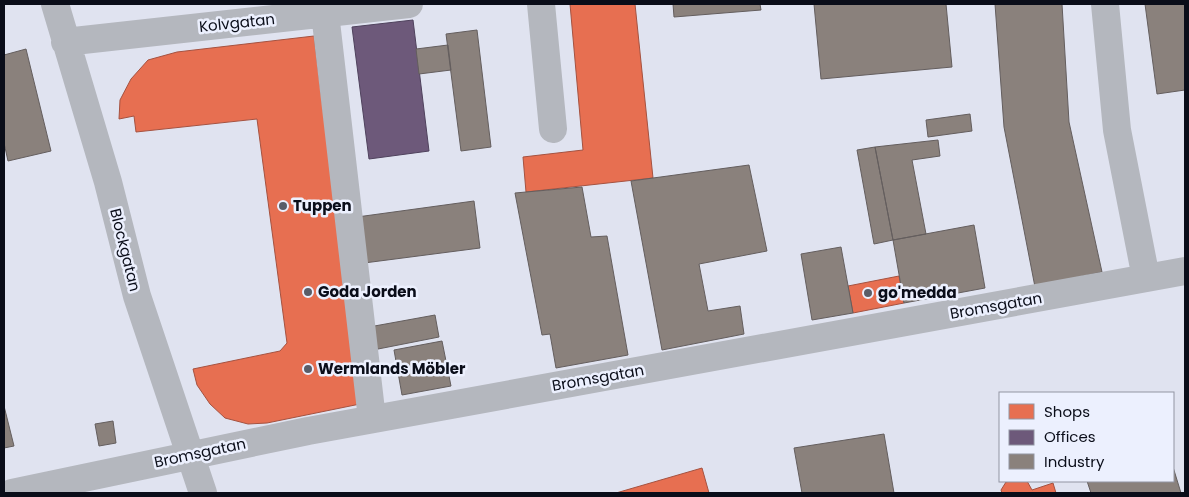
<svg xmlns="http://www.w3.org/2000/svg" width="1189" height="497" viewBox="0 0 1189 497" font-family="Poppins,sans-serif">
<style>
.built{fill:#e0e3f0;fill-rule:evenodd}
.shops{fill:#e76f51;stroke:#a55240}
.offices{fill:#6d597a;stroke:#4f425d}
.industry{fill:#8a817c;stroke:#645e5e}
.lines{fill:none;stroke-linecap:round;stroke-linejoin:round}
.minor{stroke:#b4b7be;stroke-width:28}
.poi-dot{fill:#5a5d68;stroke:#ecf0fe;stroke-width:2}
.labels{text-anchor:middle;stroke-width:5;stroke-linejoin:round;paint-order:stroke}
.street-label{font-size:15px;fill:#0a0d19;stroke:#ecf0fe}
.poi-label{font-size:15px;font-weight:bold;fill:#0a0d19;stroke:#ecf0fe;text-anchor:start}
</style>
<rect width="100%" height="100%" fill="#f0f2fa"/>
<path class="built" d="M 4,4 L 1185,4 L 1185,493 L 4,493 ZM 1000,393 L 1173,393 L 1173,481 L 1000,481 Z"/>
<path class="shops" d="M 570,4 L 635,4 L 653,178 L 526,192 L 523,157 L 583,150 Z
M 314,36 L 360,404 L 267,423 L 248,424 L 225,418 L 210,404 L 197,385 L 193,369 L 280,351 L 287,343 L 257,119 L 136,132 L 134,116 L 119,119 L 120,100 L 131,79 L 148,60 L 177,52 Z
M 899,276 L 904,303 L 853,313 L 848,286 Z
M 702,468 L 709,493 L 616,493 Z
M 1010,481 L 1027,481 L 1032,490 L 1053,483 L 1056,493 L 1002,493 L 1001,490 L 1006,482 Z"/>
<path class="offices" d="M 413,20 L 429,151 L 369,159 L 352,27 Z"/>
<path class="industry" d="M 673,4 L 760,4 L 761,10 L 674,17 Z
M 814,4 L 946,4 L 952,67 L 821,79 Z
M 995,4 L 1062,4 L 1069,122 L 1102,272 L 1035,287 L 1004,127 Z
M 1145,4 L 1185,4 L 1185,90 L 1157,94 Z
M 477,30 L 491,147 L 461,151 L 446,34 Z
M 448,45 L 451,70 L 419,74 L 416,49 Z
M 26,49 L 51,151 L 8,161 L 4,143 L 4,55 Z
M 970,114 L 972,131 L 928,137 L 926,120 Z
M 938,140 L 940,156 L 912,160 L 926,234 L 893,240 L 875,147 Z
M 875,147 L 893,240 L 874,244 L 857,150 Z
M 749,165 L 767,251 L 699,264 L 708,311 L 740,306 L 744,334 L 662,350 L 631,181 Z
M 582,187 L 591,237 L 607,236 L 628,355 L 556,368 L 550,334 L 542,335 L 515,193 Z
M 474,201 L 480,248 L 364,263 L 357,217 Z
M 974,225 L 985,288 L 904,303 L 893,240 Z
M 841,247 L 853,313 L 812,320 L 801,254 Z
M 435,315 L 439,337 L 373,350 L 369,327 Z
M 442,341 L 451,386 L 402,395 L 394,350 Z
M 4,406 L 14,446 L 4,448 Z
M 113,421 L 116,443 L 99,446 L 95,424 Z
M 884,434 L 894,493 L 802,493 L 794,448 Z
M 1173,467 L 1181,493 L 1091,493 L 1087,481 L 1173,481 Z"/>
<g class="lines">
<path class="minor" d="M 55,4 L 108,182 L 137,296 L 203,493
M 541,4 L 553,129
M 1105,4 L 1117,130 L 1146,278
M 325,13 L 372,419
M 65,42 L 409,4
M 12,493 L 308,431 L 1185,271"/>
</g>
<g class="poi-dot">
<circle cx="283" cy="206" r="5"/>
<circle cx="308" cy="292" r="5"/>
<circle cx="868" cy="293" r="5"/>
<circle cx="308" cy="369" r="5"/>
</g>
<g class="labels">
<g class="street-label">
<text transform="translate(237 23) rotate(-6)" y="5">Kolvgatan</text>
<text transform="translate(125 250) rotate(76)" y="5">Blockgatan</text>
<text transform="translate(996 306) rotate(-10)" y="5">Bromsgatan</text>
<text transform="translate(598 378) rotate(-10)" y="5">Bromsgatan</text>
<text transform="translate(200 453) rotate(-12)" y="5">Bromsgatan</text>
</g>
<g class="poi-label">
<text x="293" y="211">Tuppen</text>
<text x="318" y="297">Goda Jorden</text>
<text x="878" y="298">go'medda</text>
<text x="318" y="374">Wermlands Möbler</text>
</g>
</g>
<rect width="1189" height="497" fill="none" stroke="#0a0d19" stroke-width="10"/>
<rect x="999" y="392" width="175" height="90" fill="#ecf0fe" stroke="#9295a2"/>
<rect x="1009" y="404" width="25" height="15" fill="#e76f51" stroke="#9295a2"/>
<text x="1044" y="417" font-size="15" fill="#0a0d19">Shops</text>
<rect x="1009" y="430" width="25" height="15" fill="#6d597a" stroke="#9295a2"/>
<text x="1044" y="442" font-size="15" fill="#0a0d19">Offices</text>
<rect x="1009" y="454" width="25" height="15" fill="#8a817c" stroke="#9295a2"/>
<text x="1044" y="467" font-size="15" fill="#0a0d19">Industry</text>
</svg>
